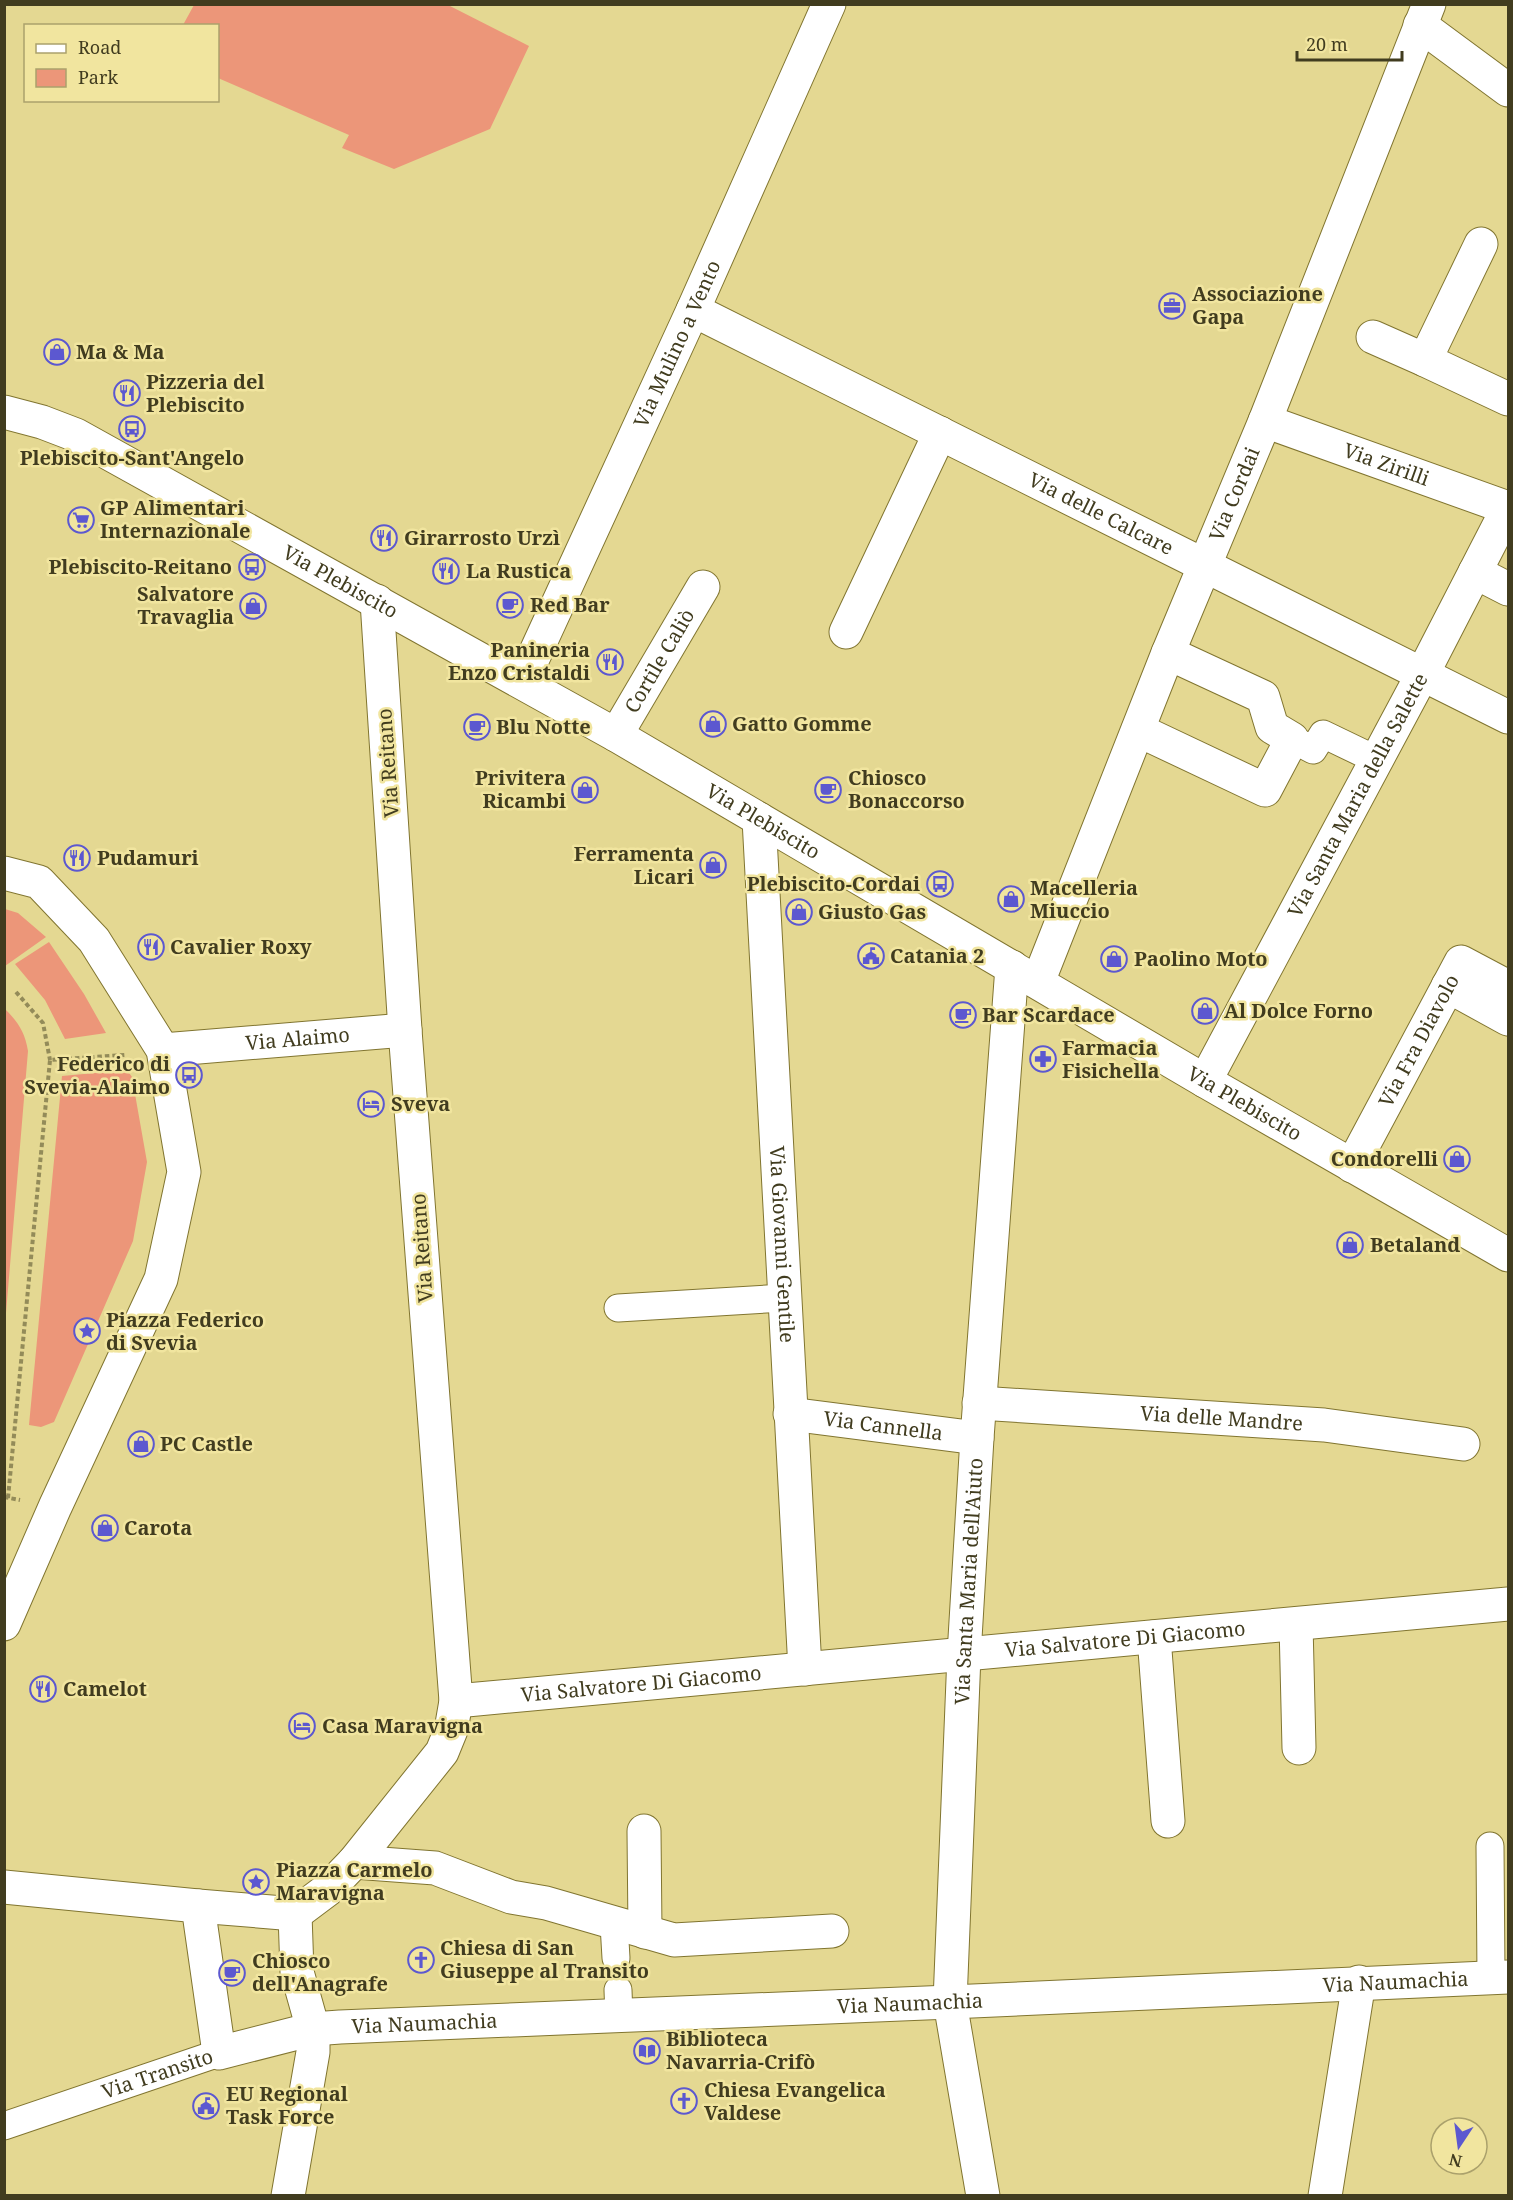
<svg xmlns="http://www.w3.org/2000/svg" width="1513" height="2200" viewBox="0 0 1513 2200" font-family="'Noto Serif',serif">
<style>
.green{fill:#ec9679}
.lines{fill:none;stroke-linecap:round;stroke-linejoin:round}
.pedestrian-casing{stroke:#817530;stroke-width:29}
.minor-casing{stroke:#817530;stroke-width:35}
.secondary-casing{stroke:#817530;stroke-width:35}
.path{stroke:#938b59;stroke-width:4;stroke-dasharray:4.5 3;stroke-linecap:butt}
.pedestrian{stroke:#fff;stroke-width:27}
.minor{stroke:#fff;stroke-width:33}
.secondary{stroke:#fff;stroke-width:33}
.labels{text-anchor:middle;stroke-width:5;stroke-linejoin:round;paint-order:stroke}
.poi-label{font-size:20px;font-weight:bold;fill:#413c1f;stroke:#f1e59f;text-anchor:start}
.street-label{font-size:20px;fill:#413c1f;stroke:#f1e59f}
</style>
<rect width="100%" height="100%" fill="#e4d892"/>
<path class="green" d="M 194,5 L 448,5 L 529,46 L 490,129 L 394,169 L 342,148 L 349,135 L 218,78 L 218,26 L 183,25 Z
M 5,909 L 18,913 L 46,937 L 5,966 Z
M 49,942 L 84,994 L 106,1033 L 65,1039 L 45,1000 L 15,964 Z
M 5,1009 C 18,1022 25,1032 28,1051 L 5,1325 Z
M 127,1070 L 132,1077 L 147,1162 L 133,1241 L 54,1422 L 41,1427 L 29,1425 L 62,1076 Z"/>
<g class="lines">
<g class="pedestrian-casing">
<g id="pedestrian">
<path d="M 1292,739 L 1313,750 L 1323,734 L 1377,760"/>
<path d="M 618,1308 L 784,1298"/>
<path d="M 1490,1846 L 1491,1977"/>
<path d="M 614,1924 L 616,1958"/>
<path d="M 618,1990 L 619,2017"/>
<path id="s1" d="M 4,2126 L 219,2053"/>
</g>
</g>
<g class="minor-casing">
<g id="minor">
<path d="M 1420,25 L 1508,90"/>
<path d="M 1481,244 L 1425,360 L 1508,399"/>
<path id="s2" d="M 693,310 L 1508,717"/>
<path d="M 1373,337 L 1425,360"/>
<path id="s3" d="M 1265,421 L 1508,508"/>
<path d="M 1475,572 L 1508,589"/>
<path d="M 846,632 L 940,433"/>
<path id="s4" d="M 522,682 L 693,310 L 829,4"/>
<path d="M 1138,730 L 1265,790 L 1292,739 L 1272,727 L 1263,697 L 1168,653"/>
<path id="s5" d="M 616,735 L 703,587"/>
<path id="s6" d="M 759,819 L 805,1669"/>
<path d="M 4,873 L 39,882 L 94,940 L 163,1050 L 184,1172 L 161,1279 L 55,1507 L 4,1624"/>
<path id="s7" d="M 1038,982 L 1168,653 L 1265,421 L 1429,4"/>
<path d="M 1448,986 L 1508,1019"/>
<path id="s8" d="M 163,1050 L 405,1030"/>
<path id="s9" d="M 1205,1081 L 1422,675 L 1508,508"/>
<path id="s10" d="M 1352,1166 L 1461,962 L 1508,987"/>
<path id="s11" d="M 979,1403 L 1324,1425 L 1463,1444"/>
<path id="s12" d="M 790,1414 L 977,1438"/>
<path d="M 1296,1624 L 1299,1748"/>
<path d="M 1154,1637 L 1168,1821"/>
<path id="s13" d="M 456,1701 L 1508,1604"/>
<path d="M 644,1831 L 645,1932"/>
<path d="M 354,1862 L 435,1868 L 511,1897 L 546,1903 L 674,1940 L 832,1931"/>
<path id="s14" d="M 4,1887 L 198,1906 L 219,2053 L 313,2029 L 340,2027 L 950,2002 L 1508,1977"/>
<path d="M 198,1906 L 295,1914 L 327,1890 L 354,1862 L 442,1752 L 451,1730 L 456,1701 L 405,1030 L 377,601"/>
<path d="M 288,2196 L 313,2052 L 313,2029 L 297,1972 L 295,1914"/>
<path id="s15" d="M 983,2196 L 950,2002 L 964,1655 L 977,1438 L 1012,967"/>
<path d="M 1325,2196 L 1359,1982"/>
</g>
</g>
<g class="secondary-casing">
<g id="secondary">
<path id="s16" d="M 4,412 L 42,422 L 76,435 L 616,735 L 1205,1081 L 1508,1255"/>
</g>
</g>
<path class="path" d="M 16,992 L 43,1023 L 50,1060
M 4,1497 L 20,1500
M 8,1498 L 50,1060 L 125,1055"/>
<use href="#pedestrian" class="pedestrian"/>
<use href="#minor" class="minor"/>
<use href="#secondary" class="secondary"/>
</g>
<defs>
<g id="office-ring" transform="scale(1.35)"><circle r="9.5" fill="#f1e59f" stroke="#5c58d0" stroke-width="1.5"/><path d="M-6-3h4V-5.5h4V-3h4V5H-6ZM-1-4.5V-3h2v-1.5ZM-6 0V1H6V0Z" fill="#5c58d0"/></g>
<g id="shop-ring" transform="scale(1.35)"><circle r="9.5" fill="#f1e59f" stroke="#5c58d0" stroke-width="1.5"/><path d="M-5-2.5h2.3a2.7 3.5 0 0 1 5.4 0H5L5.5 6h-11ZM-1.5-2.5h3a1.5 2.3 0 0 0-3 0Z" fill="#5c58d0"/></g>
<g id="restaurant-ring" transform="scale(1.35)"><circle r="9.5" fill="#f1e59f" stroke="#5c58d0" stroke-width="1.5"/><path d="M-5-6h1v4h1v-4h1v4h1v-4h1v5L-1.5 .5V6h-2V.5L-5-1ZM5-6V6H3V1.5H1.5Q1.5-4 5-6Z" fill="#5c58d0"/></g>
<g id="bus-ring" transform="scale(1.35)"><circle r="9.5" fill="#f1e59f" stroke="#5c58d0" stroke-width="1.5"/><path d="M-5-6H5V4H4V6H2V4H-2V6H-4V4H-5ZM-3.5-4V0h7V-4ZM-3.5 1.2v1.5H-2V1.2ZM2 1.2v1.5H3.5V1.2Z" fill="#5c58d0"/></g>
<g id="supermarket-ring" transform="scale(1.35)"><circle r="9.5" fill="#f1e59f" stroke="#5c58d0" stroke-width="1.5"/><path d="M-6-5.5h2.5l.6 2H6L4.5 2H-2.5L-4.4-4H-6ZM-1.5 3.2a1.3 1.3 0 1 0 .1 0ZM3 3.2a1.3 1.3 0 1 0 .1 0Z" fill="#5c58d0"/></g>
<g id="cafe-ring" transform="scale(1.35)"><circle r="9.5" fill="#f1e59f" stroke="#5c58d0" stroke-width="1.5"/><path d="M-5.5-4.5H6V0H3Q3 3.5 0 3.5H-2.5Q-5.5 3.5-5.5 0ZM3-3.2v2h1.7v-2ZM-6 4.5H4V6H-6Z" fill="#5c58d0"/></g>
<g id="civic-ring" transform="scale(1.35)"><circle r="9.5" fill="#f1e59f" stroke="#5c58d0" stroke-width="1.5"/><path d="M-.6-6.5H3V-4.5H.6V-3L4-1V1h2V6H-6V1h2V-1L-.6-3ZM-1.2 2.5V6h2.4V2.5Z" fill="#5c58d0"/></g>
<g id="pharmacy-ring" transform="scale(1.35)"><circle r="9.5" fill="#f1e59f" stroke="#5c58d0" stroke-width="1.5"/><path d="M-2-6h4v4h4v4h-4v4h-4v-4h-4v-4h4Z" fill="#5c58d0"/></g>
<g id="hotel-ring" transform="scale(1.35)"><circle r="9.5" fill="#f1e59f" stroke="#5c58d0" stroke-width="1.5"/><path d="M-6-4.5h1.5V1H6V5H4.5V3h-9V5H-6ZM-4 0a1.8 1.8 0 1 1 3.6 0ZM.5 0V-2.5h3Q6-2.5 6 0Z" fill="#5c58d0"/></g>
<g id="sight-ring" transform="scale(1.35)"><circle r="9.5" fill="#f1e59f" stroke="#5c58d0" stroke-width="1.5"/><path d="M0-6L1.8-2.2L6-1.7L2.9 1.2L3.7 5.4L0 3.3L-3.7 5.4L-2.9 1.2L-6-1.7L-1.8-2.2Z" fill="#5c58d0"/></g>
<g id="church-ring" transform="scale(1.35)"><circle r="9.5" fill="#f1e59f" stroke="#5c58d0" stroke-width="1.5"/><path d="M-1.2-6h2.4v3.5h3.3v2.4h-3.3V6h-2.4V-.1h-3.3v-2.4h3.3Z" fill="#5c58d0"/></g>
<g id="library-ring" transform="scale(1.35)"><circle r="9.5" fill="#f1e59f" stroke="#5c58d0" stroke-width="1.5"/><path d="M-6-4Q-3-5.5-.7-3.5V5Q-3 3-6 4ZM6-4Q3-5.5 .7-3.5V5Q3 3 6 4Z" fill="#5c58d0"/></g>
</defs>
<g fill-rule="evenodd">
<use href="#office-ring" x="1172" y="306"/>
<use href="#shop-ring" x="57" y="352"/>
<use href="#restaurant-ring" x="127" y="393"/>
<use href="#bus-ring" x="132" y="429"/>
<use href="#supermarket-ring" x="81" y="520"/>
<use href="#restaurant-ring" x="384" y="538"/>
<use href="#bus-ring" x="252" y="567"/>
<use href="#restaurant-ring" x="446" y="571"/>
<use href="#cafe-ring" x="510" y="605"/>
<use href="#shop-ring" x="253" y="606"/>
<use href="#restaurant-ring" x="610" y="662"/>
<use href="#shop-ring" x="713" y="724"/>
<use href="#cafe-ring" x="477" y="727"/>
<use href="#shop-ring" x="585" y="790"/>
<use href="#cafe-ring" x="828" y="790"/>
<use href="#restaurant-ring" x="77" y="858"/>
<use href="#shop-ring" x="713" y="865"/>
<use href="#bus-ring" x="940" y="884"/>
<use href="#shop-ring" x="1011" y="899"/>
<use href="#shop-ring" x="799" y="912"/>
<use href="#restaurant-ring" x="151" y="947"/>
<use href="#civic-ring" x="871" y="956"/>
<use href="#shop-ring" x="1114" y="959"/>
<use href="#shop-ring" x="1205" y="1011"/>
<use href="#cafe-ring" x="963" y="1015"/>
<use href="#pharmacy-ring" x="1043" y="1059"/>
<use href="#bus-ring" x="189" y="1075"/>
<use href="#hotel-ring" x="371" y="1104"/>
<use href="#shop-ring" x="1457" y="1159"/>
<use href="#shop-ring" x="1350" y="1245"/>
<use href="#sight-ring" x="87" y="1331"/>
<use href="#shop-ring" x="141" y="1444"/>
<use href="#shop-ring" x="105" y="1528"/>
<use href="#restaurant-ring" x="43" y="1689"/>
<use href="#hotel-ring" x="302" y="1726"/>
<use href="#sight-ring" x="256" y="1882"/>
<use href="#church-ring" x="421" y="1960"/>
<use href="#cafe-ring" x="232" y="1973"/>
<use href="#library-ring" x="647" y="2051"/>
<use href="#church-ring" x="684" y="2101"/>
<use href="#civic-ring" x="206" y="2106"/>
</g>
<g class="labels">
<g class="poi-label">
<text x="1192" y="301">Associazione<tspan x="1192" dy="23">Gapa</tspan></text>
<text x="76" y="359">Ma &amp; Ma</text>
<text x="146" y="389">Pizzeria del<tspan x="146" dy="23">Plebiscito</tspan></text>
<text x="132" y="465" text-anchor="middle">Plebiscito-Sant'Angelo</text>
<text x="100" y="515">GP Alimentari<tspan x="100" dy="23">Internazionale</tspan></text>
<text x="404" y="545">Girarrosto Urzì</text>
<text x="232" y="574" text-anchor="end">Plebiscito-Reitano</text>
<text x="466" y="578">La Rustica</text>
<text x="234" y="601" text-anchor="end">Salvatore<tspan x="234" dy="23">Travaglia</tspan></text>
<text x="530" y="612">Red Bar</text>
<text x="590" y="657" text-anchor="end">Panineria<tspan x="590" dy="23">Enzo Cristaldi</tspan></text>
<text x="732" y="731">Gatto Gomme</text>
<text x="496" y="734">Blu Notte</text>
<text x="566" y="785" text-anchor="end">Privitera<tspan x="566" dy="23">Ricambi</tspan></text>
<text x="848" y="785">Chiosco<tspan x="848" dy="23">Bonaccorso</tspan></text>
<text x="694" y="861" text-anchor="end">Ferramenta<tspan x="694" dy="23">Licari</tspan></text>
<text x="97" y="865">Pudamuri</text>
<text x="920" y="891" text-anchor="end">Plebiscito-Cordai</text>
<text x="1030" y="895">Macelleria<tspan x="1030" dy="23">Miuccio</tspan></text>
<text x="818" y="919">Giusto Gas</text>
<text x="170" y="954">Cavalier Roxy</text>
<text x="890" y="963">Catania 2</text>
<text x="1134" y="966">Paolino Moto</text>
<text x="1224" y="1018">Al Dolce Forno</text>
<text x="982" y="1022">Bar Scardace</text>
<text x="1062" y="1055">Farmacia<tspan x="1062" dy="23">Fisichella</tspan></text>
<text x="170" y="1071" text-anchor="end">Federico di<tspan x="170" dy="23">Svevia-Alaimo</tspan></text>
<text x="391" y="1111">Sveva</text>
<text x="1438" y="1166" text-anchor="end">Condorelli</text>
<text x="1370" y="1252">Betaland</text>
<text x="106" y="1327">Piazza Federico<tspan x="106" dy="23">di Svevia</tspan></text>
<text x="160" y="1451">PC Castle</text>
<text x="124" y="1535">Carota</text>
<text x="63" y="1696">Camelot</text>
<text x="322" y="1733">Casa Maravigna</text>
<text x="276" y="1877">Piazza Carmelo<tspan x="276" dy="23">Maravigna</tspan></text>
<text x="440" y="1955">Chiesa di San<tspan x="440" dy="23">Giuseppe al Transito</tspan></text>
<text x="252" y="1968">Chiosco<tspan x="252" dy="23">dell'Anagrafe</tspan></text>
<text x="666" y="2046">Biblioteca<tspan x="666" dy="23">Navarria-Crifò</tspan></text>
<text x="704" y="2097">Chiesa Evangelica<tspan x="704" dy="23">Valdese</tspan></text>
<text x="226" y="2101">EU Regional<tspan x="226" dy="23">Task Force</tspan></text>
</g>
<g class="street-label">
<text dy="7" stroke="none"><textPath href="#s4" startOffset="372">Via Mulino a Vento</textPath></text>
<text dy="7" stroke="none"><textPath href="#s3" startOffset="129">Via Zirilli</textPath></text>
<text dy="7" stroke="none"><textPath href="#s7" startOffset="526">Via Cordai</textPath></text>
<text dy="7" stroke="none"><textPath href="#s2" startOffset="456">Via delle Calcare</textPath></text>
<text dy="7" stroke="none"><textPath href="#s16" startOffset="378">Via Plebiscito</textPath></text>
<text dy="7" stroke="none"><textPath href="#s5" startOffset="86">Cortile Caliò</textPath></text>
<text transform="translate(388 763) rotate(-94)" y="7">Via Reitano</text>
<text dy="7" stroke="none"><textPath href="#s9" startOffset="324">Via Santa Maria della Salette</textPath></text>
<text dy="7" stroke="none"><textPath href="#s16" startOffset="864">Via Plebiscito</textPath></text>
<text dy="7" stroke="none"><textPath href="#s8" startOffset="135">Via Alaimo</textPath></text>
<text dy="7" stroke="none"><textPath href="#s10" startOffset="142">Via Fra Diavolo</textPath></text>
<text dy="7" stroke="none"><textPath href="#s16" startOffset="1422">Via Plebiscito</textPath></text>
<text dy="7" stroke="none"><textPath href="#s6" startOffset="426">Via Giovanni Gentile</textPath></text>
<text transform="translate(422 1248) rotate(-94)" y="7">Via Reitano</text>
<text dy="7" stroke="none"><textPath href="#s11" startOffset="243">Via delle Mandre</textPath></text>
<text dy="7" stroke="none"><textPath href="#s12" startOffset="94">Via Cannella</textPath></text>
<text dy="7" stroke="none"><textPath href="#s15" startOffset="618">Via Santa Maria dell'Aiuto</textPath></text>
<text dy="7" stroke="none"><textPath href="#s13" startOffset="672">Via Salvatore Di Giacomo</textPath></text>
<text dy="7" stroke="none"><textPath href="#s13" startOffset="186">Via Salvatore Di Giacomo</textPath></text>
<text dy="7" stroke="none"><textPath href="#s14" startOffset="1524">Via Naumachia</textPath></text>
<text dy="7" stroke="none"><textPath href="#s14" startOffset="1038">Via Naumachia</textPath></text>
<text dy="7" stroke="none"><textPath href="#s14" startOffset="552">Via Naumachia</textPath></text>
<text dy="7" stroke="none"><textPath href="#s1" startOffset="162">Via Transito</textPath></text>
</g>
</g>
<rect width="1513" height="2200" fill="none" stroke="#413c1f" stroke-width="12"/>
<rect x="24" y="24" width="195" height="78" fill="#f1e59f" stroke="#aba16c" stroke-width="1.5"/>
<rect x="36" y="44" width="30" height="9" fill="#ffffff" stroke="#aba16c" stroke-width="1.5"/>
<text x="78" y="54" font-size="18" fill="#413c1f">Road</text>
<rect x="36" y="69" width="30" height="18" fill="#ec9679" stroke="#aba16c" stroke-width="1.5"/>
<text x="78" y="84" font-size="18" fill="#413c1f">Park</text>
<g transform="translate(1459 2146) rotate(193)"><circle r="28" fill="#f1e59f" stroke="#aba16c" stroke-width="1.5"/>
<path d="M0-4.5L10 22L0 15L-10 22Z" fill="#5c58d0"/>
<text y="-9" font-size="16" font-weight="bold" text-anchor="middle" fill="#413c1f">N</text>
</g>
<path d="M1297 51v9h105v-9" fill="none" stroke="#413c1f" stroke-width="3"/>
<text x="1306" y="51" font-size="18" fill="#413c1f" stroke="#f1e59f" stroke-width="4.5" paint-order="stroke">20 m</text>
</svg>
